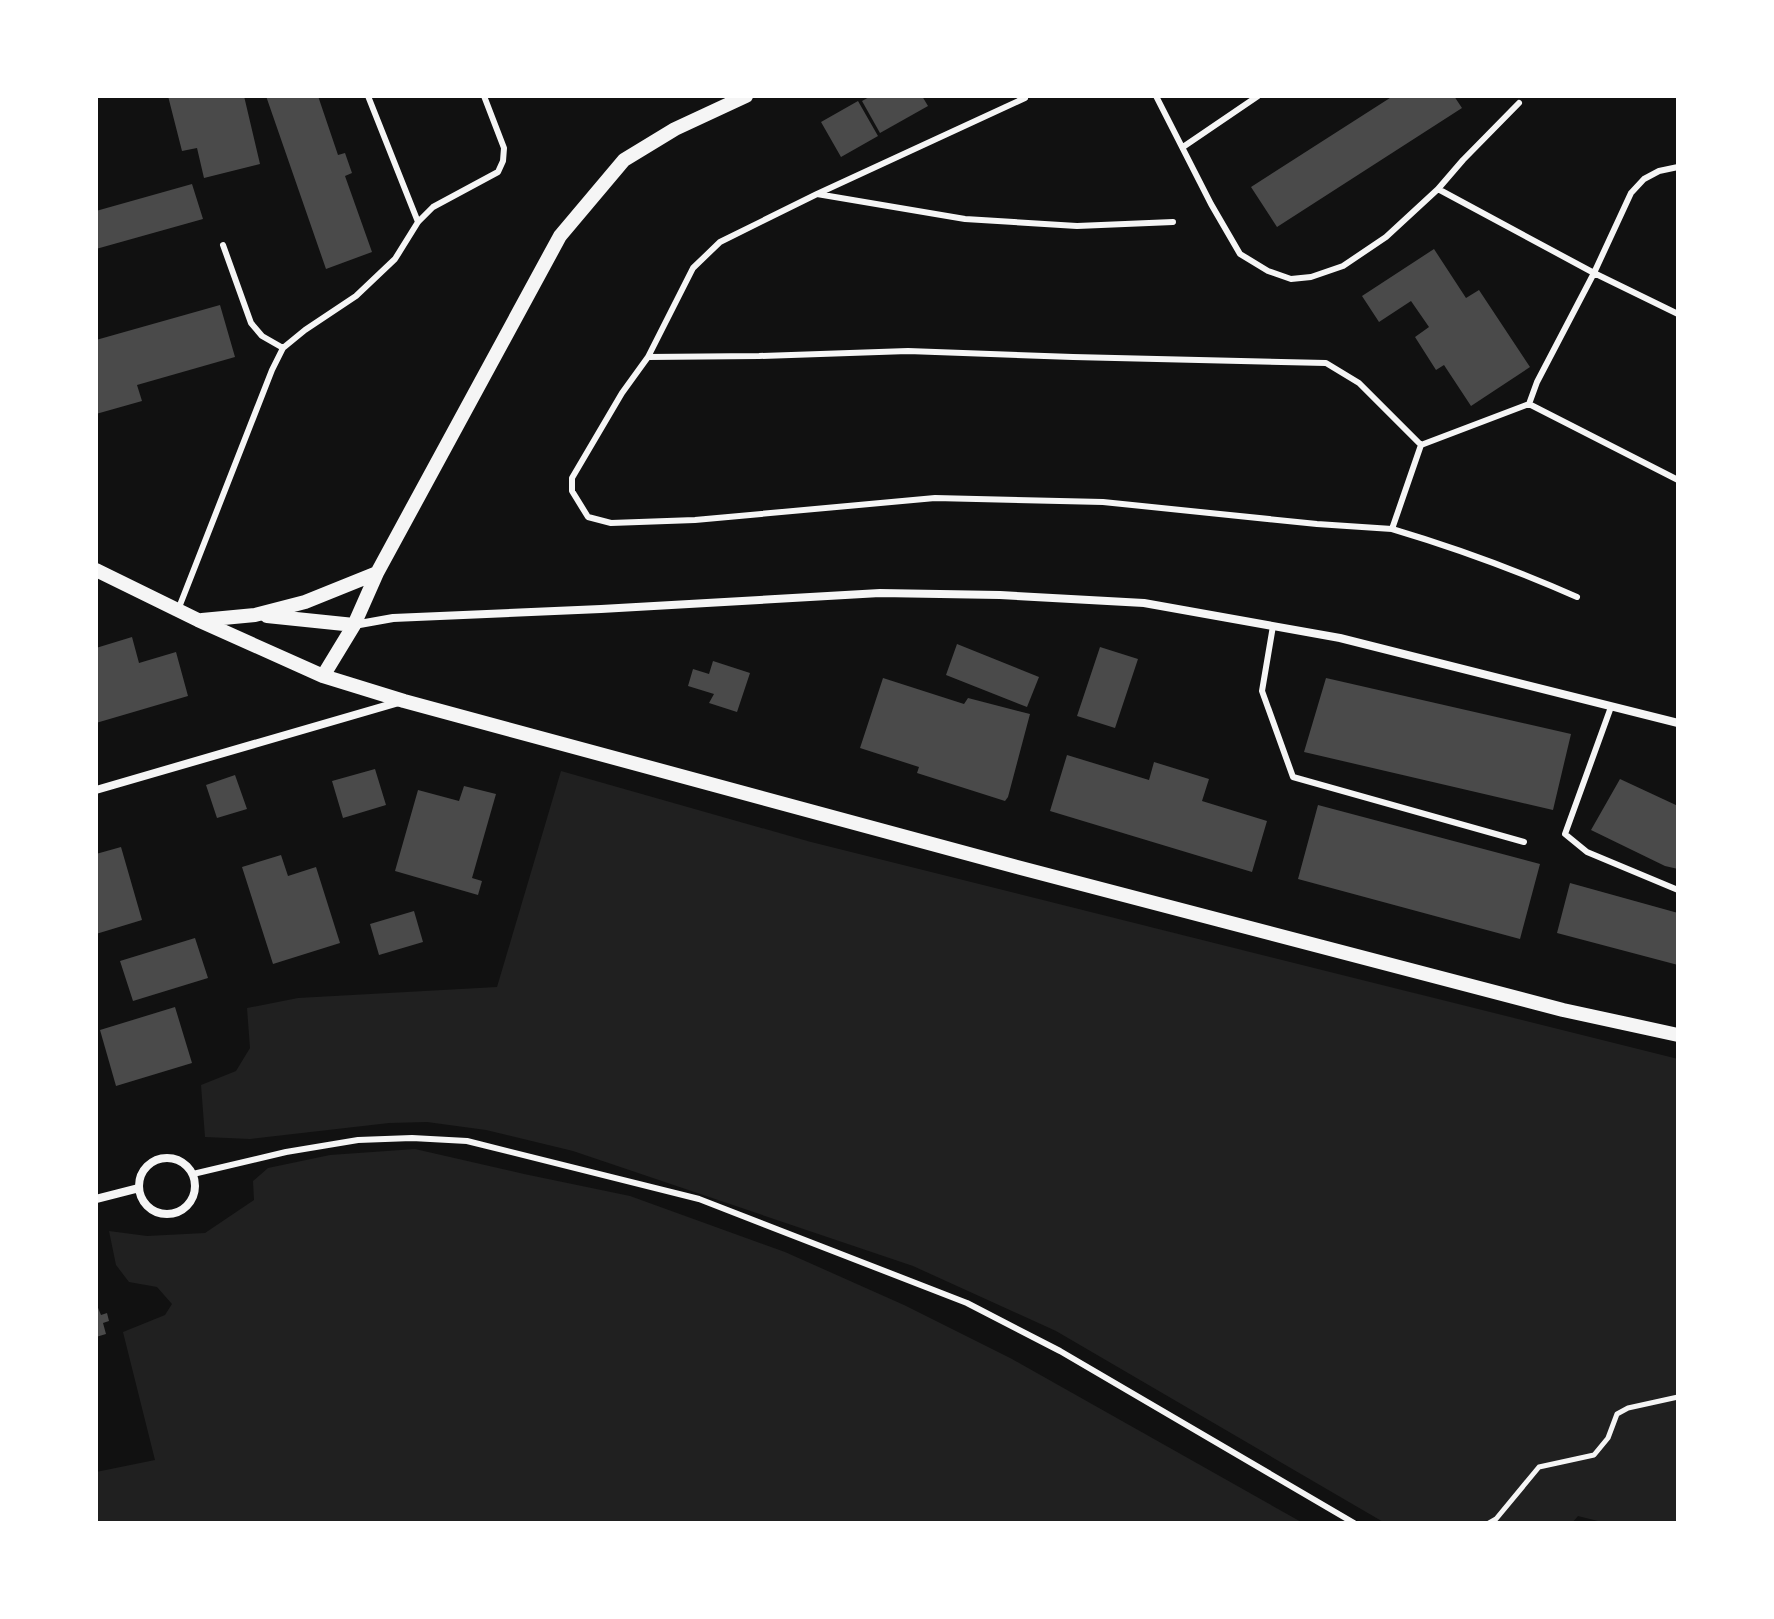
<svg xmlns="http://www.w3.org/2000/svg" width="1774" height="1619" viewBox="0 0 1774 1619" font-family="'Space Grotesk',sans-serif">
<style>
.green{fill:#202020}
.building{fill:#4a4a4a}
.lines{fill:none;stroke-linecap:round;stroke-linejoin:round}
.path{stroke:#f5f5f5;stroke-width:5}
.service{stroke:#f5f5f5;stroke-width:6}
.minor{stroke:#f5f5f5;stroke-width:8}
.tertiary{stroke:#f5f5f5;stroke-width:14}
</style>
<rect width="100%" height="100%" fill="#111"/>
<path class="green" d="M 561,771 L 811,842 L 1678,1059 L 1678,1523 L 1606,1523 L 1578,1516 L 1572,1523 L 1385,1523 L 1056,1331 L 913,1266 L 573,1151 L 486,1130 L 427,1122 L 389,1123 L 250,1139 L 205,1137 L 201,1085 L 236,1071 L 250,1048 L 247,1008 L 298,998 L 497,987 Z
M 415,1149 L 524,1174 L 630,1196 L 785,1252 L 904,1305 L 1012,1359 L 1303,1523 L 96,1523 L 96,1472 L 155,1460 L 123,1332 L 165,1315 L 172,1304 L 157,1287 L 129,1282 L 116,1265 L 109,1231 L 147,1236 L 205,1233 L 254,1200 L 253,1181 L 268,1168 L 330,1155 Z"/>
<path class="building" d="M 168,96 L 244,96 L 260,164 L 204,178 L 197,148 L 182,151 Z
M 266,96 L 318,96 L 338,155 L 345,153 L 352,173 L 345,176 L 372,252 L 326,269 Z
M 871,96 L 922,96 L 928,106 L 880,133 L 862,101 Z
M 1393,96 L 1454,96 L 1462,108 L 1277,227 L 1251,187 Z
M 858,101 L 878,136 L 841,157 L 821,122 Z
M 192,184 L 203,219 L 96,249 L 96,211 Z
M 1434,249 L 1466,298 L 1479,290 L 1530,367 L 1471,406 L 1444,365 L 1436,370 L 1415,337 L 1429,327 L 1411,301 L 1379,322 L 1362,296 Z
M 220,305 L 235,357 L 137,385 L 142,401 L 96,414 L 96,340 Z
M 132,637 L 139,663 L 176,652 L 188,696 L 96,723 L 96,648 Z
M 957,644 L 1039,677 L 1027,707 L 946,675 Z
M 1100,647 L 1138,659 L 1115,728 L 1077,716 Z
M 713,661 L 750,673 L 737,712 L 709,703 L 714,694 L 688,686 L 693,669 L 709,674 Z
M 883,678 L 964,704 L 968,698 L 1030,714 L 1008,797 L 1005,801 L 917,773 L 919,767 L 860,748 Z
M 1326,678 L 1571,734 L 1553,810 L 1304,752 Z
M 1067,755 L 1149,780 L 1154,762 L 1209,779 L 1202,801 L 1267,821 L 1252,872 L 1050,811 Z
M 375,769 L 386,805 L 343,818 L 332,781 Z
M 235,775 L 247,809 L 217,818 L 206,785 Z
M 1620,779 L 1678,806 L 1678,869 L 1665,866 L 1591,830 Z
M 464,786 L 496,794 L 472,878 L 482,881 L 478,895 L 395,871 L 418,790 L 459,801 Z
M 1318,805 L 1540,864 L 1520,939 L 1298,879 Z
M 121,847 L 142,920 L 96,934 L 96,854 Z
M 281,855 L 288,876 L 316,867 L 340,943 L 273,964 L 242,867 Z
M 1570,883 L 1678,913 L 1678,965 L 1557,933 Z
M 414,911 L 423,942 L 379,955 L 370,924 Z
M 195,938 L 208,978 L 133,1001 L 120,961 Z
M 175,1007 L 192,1063 L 116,1086 L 100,1030 Z
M 96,1303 L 101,1315 L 107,1313 L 109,1321 L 103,1323 L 106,1334 L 96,1337 Z"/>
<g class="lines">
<path class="path" d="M 1489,1523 L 1496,1519 L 1539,1467 L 1594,1455 L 1608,1438 L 1617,1414 L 1628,1408 L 1678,1397"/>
<path class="service" d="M 368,96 L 418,222
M 1156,96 L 1211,204 L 1240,254 L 1268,271 L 1291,279 L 1311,277 L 1343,266 L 1386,237 L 1438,189 L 1463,160 L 1519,103
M 1183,147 L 1258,96
M 1678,167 L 1659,171 L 1644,179 L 1631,193 L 1594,273 L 1537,382 L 1529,404 L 1678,480
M 1438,189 L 1594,273 L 1678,314
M 817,194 L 1025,98
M 223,245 L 251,323 L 262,336 L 283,348
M 648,357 L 693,268 L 720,242 L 817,194 L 965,219 L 1077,226 L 1173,222
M 1529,404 L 1421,445 L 1392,529 C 1456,548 1516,570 1577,597
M 1392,529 L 1317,524 L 1103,502 L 935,498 L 695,520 L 611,523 L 588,517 L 572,491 L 572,478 L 622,393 L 648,357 L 759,356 L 908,351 L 1073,357 L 1326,363 L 1359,383 L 1421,445
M 178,610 L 272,370 L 283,348 L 305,330 L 356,296 L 395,259 L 418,222 L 433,207 L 498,172 L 503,161 L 504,148 L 484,96
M 1273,626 L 1262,691 L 1293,777 L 1524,842
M 1611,707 L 1565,834 L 1587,852 L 1678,890
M 193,1174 L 286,1152 L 358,1140 L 412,1138 L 467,1141 L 699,1199 L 967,1303 L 1060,1351 L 1354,1523"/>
<path class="minor" d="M 354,625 L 393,618 L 601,609 L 880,593 L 1000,595 L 1144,603 L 1340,638 L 1678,723
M 96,790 L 399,702
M139 1186a28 28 0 1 1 56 0a28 28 0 1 1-56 0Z
M 96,1199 L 139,1188"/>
<path class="tertiary" d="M 96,570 L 198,620 L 323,676 L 404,701 L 1017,867 L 1563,1010 L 1678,1035
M 267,616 L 354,625
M 202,620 L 255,615 L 305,602 L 377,573
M 323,676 L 354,625 L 377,573 L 560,236 L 624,160 L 675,129 L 746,96"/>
</g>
<rect width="1774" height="1619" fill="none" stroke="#ffffff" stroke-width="196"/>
</svg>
